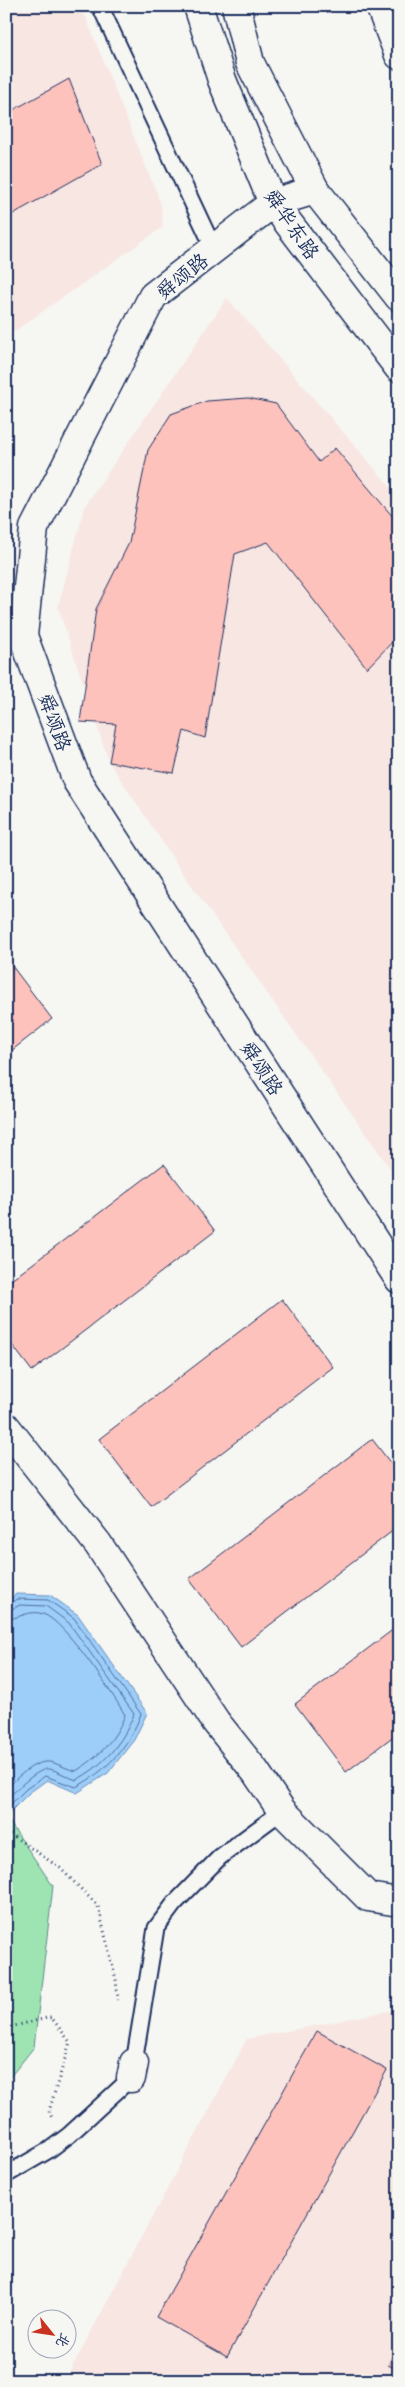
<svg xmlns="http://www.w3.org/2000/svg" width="405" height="2387" viewBox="0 0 405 2387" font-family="Dekko,'LXGW WenKai TC',sans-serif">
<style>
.built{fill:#f8e6e2}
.green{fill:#9de4b2;stroke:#5c8a88}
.water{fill:#9dcdf9;stroke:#698ebb}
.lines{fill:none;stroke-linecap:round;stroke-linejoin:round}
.shore{stroke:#4f6e9c;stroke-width:1}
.building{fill:#fec2bd;stroke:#1b2f5e}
.service-casing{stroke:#1b2f5e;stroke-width:19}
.minor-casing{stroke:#1b2f5e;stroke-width:31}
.tertiary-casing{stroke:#1b2f5e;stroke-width:31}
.secondary-casing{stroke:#1b2f5e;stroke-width:31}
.path{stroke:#1b2f5e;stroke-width:3;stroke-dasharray:1 4;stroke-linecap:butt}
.service{stroke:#f6f6f2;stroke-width:15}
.minor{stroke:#f6f6f2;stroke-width:28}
.tertiary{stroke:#f6f6f2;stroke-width:28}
.secondary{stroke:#f6f6f2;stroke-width:28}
.labels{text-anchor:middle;stroke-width:5;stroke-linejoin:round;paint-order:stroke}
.street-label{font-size:20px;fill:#1b2f5e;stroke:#f6f6f2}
</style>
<rect width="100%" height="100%" fill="#f6f6f2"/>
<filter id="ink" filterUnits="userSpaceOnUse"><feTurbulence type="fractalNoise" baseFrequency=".02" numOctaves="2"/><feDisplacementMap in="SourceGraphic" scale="10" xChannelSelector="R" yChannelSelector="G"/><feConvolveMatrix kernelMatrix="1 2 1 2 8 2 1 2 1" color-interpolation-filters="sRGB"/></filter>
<g filter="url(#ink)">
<path class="built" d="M 6,6 L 81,6 L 161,204 L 163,227 L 6,337 Z
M 227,298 L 399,497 L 399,1181 L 183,873 L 109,762 L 58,607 L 85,506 Z
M 399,2009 L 399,2381 L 65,2381 L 247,2039 Z"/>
<path class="green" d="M 6,1817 L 53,1886 L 34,2047 L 6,2082 Z"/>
<path class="water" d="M 16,1594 L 50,1595 L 78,1615 L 147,1713 L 134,1740 L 108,1773 L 77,1793 L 47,1780 L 29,1793 L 6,1816 L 6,1602 Z"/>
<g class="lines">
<path class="shore" d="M 6,1605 L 18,1599 L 48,1600 L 74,1618 L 141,1714 C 129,1746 107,1771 76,1787 L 45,1776 L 26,1789 L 6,1809
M 6,1612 L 20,1605 L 46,1606 L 69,1623 L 134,1714 C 123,1743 103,1766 76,1780 C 67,1777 59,1771 50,1769 C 38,1767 15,1791 6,1800
M 6,1619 C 19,1619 29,1609 43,1614 C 64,1620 113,1694 125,1715 C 116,1739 98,1758 76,1771 C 69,1770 61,1765 54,1763 C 36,1757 17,1778 6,1789"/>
</g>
<path class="building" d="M 69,79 L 102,164 L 6,218 L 6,114 Z
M 248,398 L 276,404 L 319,462 L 335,448 L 399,524 L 399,635 L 367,668 L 268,542 L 235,554 L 205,738 L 184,731 L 174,773 L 109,762 L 116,724 L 80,722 L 96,609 L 129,543 L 148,450 L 171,414 L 207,401 Z
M 6,958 L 52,1019 L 6,1055 Z
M 164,1164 L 215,1231 L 32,1371 L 6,1337 L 6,1284 Z
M 282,1299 L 333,1367 L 151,1507 L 99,1439 Z
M 372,1439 L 399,1474 L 399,1526 L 241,1647 L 189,1579 Z
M 399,1625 L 399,1732 L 346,1772 L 295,1704 Z
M 317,2031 L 387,2070 L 227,2357 L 156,2317 Z
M 399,2343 L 399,2370 L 388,2365 Z"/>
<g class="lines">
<g class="service-casing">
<path id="service" d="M 100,6 L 214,249
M 134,2063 L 156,1928 L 174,1904 L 220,1857 L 282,1811
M 6,2175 L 49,2150 L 69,2135 L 131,2078"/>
</g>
<g class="minor-casing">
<path id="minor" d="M 380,6 L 399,55
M 6,1427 L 98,1544 L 216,1722 L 255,1771 L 282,1811 L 368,1897 L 399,1902
M 131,2078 L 134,2063"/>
</g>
<g class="tertiary-casing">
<path id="tertiary" d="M 315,190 L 273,203 L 153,296 L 34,528 L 23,636 L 77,781 L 399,1279"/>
</g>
<g class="secondary-casing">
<path id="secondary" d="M 198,6 L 222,80 L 273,203 L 399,368
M 236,6 L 250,63 L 315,190 L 399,297"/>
</g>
<path class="path" d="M 6,1831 L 60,1868 L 98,1906 L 116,1980 L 118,2000
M 6,2028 L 51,2017 L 70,2042 L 49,2111 L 52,2118"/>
<use href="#service" class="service"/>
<use href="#minor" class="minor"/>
<use href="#tertiary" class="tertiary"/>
<use href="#secondary" class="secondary"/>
</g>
</g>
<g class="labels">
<g class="street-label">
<text transform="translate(292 224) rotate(56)" y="7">舜华东路</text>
<text transform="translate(182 276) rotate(-39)" y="7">舜颂路</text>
<text transform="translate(55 722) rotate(70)" y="7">舜颂路</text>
<text transform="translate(262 1068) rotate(57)" y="7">舜颂路</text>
</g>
</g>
<rect width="405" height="2387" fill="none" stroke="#f6f6f2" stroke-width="25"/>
<rect x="12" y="12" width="380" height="2362" fill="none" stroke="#1b2f5e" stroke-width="2" filter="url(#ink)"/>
<g transform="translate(52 2334) rotate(120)"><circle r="24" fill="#f6f6f2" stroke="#9ea6b7"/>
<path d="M0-4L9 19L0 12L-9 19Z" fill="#c8321e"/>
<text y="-8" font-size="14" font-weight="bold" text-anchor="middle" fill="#1b2f5e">北</text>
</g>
</svg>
